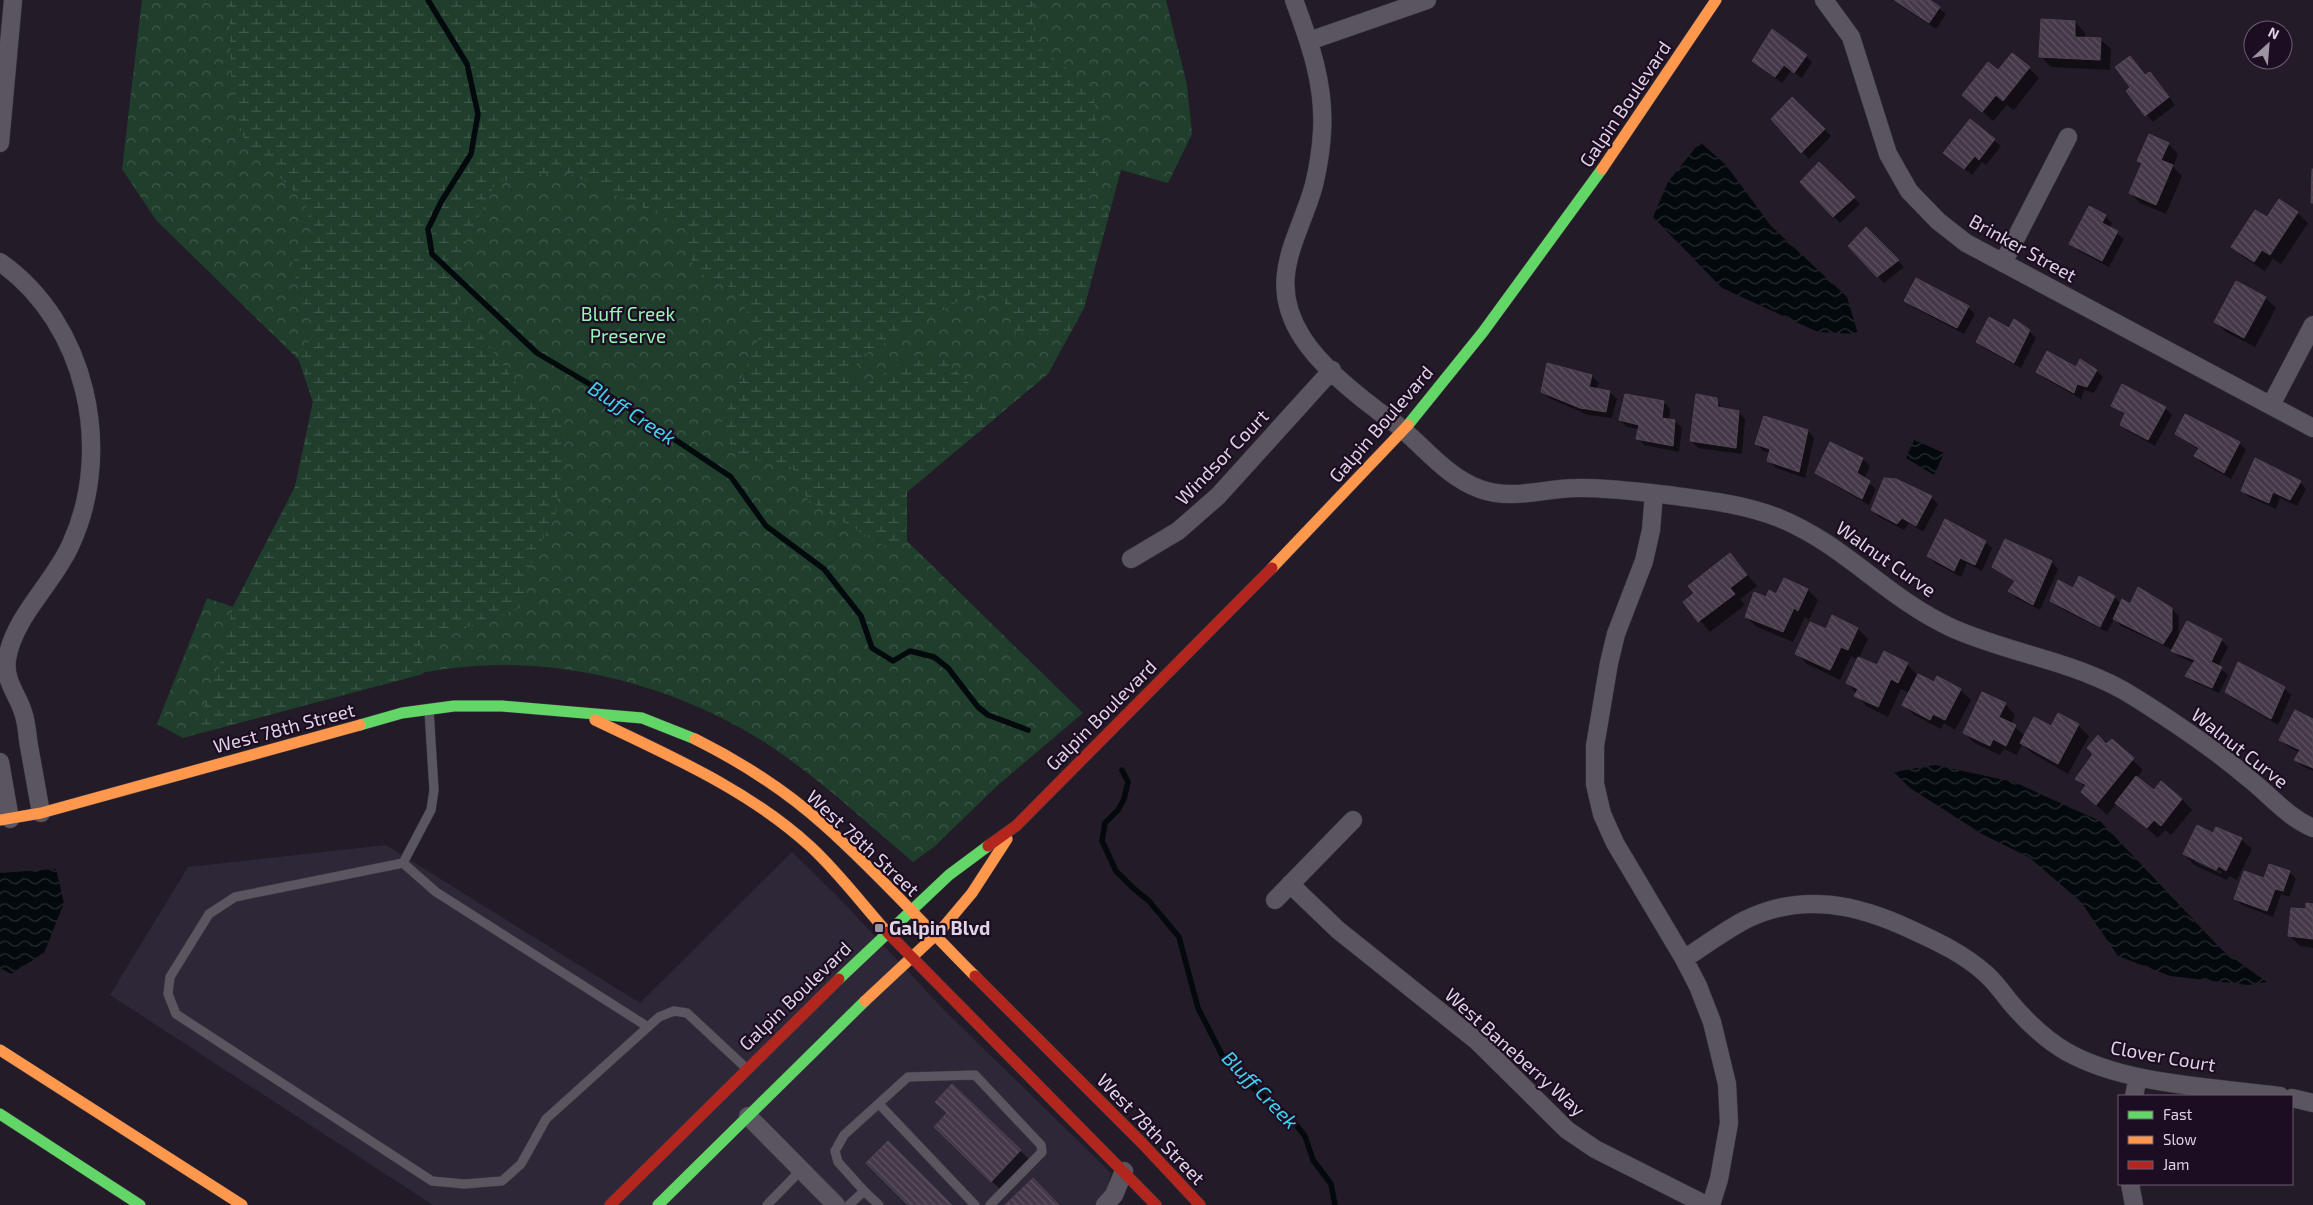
<svg xmlns="http://www.w3.org/2000/svg" width="2313" height="1205" viewBox="0 0 2313 1205" font-family="'Exo 2',sans-serif">
<style>
.commercial{fill:#2e2737}
.forest{fill:url(#forest-crowns)}
.wetland{fill:url(#wetland-marsh)}
.water{fill:url(#water-waves)}
.shadow{fill:#0007;fill-rule:evenodd}
.lines{fill:none;stroke-linecap:round;stroke-linejoin:round}
.stream{stroke:#03090d;stroke-width:5.5}
.building{fill:url(#building-back-hatch);stroke:#4f4652}
.lane-casing{stroke:#3f3842;stroke-width:10}
.street-casing{stroke:#3f3842;stroke-width:19}
.fast-casing{stroke:#3f3842;stroke-width:12}
.slow-casing{stroke:#3f3842;stroke-width:12}
.jam-casing{stroke:#3f3842;stroke-width:12}
.lane{stroke:#5b555f;stroke-width:9}
.street{stroke:#5b555f;stroke-width:18}
.fast{stroke:#63d668;stroke-width:11}
.slow{stroke:#ff974d;stroke-width:11}
.jam{stroke:#b3261e;stroke-width:11}
.poi-dot{fill:#9d93a2;stroke:#1c0d23;stroke-width:2}
.labels{text-anchor:middle;stroke-width:4.5;stroke-linejoin:round;paint-order:stroke}
.street-label{font-size:19px;fill:#ded4e4;stroke:#1c0d23}
.park-label{font-size:19px;fill:#97f5b5;stroke:#1c0d23}
.poi-label{font-size:19px;font-weight:bold;fill:#ded4e4;stroke:#1c0d23;text-anchor:start}
.water-label{font-size:20px;font-style:italic;fill:#41d2f0;stroke:#1c0d23}
</style>
<defs>
<pattern id="forest-crowns" width="20" height="18" patternUnits="userSpaceOnUse" patternTransform="scale(1.25)"><rect width="20" height="18" fill="#1f3e2b"/><path d="M2 6a3 3 0 1 1 6 0M12 15a3 3 0 1 1 6 0" fill="none" stroke="#3f594a"/></pattern>
<pattern id="wetland-marsh" width="20" height="14" patternUnits="userSpaceOnUse" patternTransform="scale(1.25)"><rect width="20" height="14" fill="#1f3e2b"/><path d="M1 5h8M5 5V1M11 12h8M15 12V8" fill="none" stroke="#3f594a"/></pattern>
<pattern id="water-waves" width="16" height="10" patternUnits="userSpaceOnUse" patternTransform="scale(1.25)"><rect width="16" height="10" fill="#03090d"/><path d="M0 5q4-4 8 0t8 0" fill="none" stroke="#272c30"/></pattern>
<pattern id="building-back-hatch" width="6" height="6" patternUnits="userSpaceOnUse" patternTransform="scale(1.25)"><rect width="6" height="6" fill="#453848"/><path d="M-1 5l2 2M0 0l6 6M5-1l2 2" fill="none" stroke="#5f5462"/></pattern>
</defs>
<rect width="100%" height="100%" fill="#241b28"/>
<path class="commercial" d="M 386,845 L 640,1003 L 792,852 L 838,897 L 945,1011 L 1111,1173 L 1105,1197 L 1097,1205 L 433,1205 L 110,995 L 188,867 Z"/>
<path class="forest" d="M 142,0 L 1166,0 L 1187,85 L 1192,134 L 1168,183 L 1121,170 L 1084,308 L 1048,374 L 907,492 L 907,541 L 1083,713 L 998,785 L 934,847 L 913,862 C 862,819 813,772 756,737 C 670,684 555,655 454,668 C 415,672 378,684 341,694 C 288,709 235,723 183,738 L 157,724 L 207,598 L 233,607 L 295,487 L 313,402 L 299,360 L 156,220 L 122,169 Z"/>
<path class="wetland" d="M 229,0 L 1032,0 L 1035,44 L 1092,88 L 1102,159 L 1085,202 L 1109,214 L 1084,308 L 1070,333 L 1016,333 L 1004,300 L 973,293 L 864,355 L 848,375 L 863,386 L 913,356 L 942,358 L 1001,413 L 907,492 L 906,541 L 883,546 L 808,500 L 792,467 L 736,457 L 721,423 L 759,338 L 737,290 L 694,271 L 684,226 L 563,171 L 496,182 L 466,242 L 457,302 L 522,391 L 565,429 L 556,513 L 526,573 L 523,607 L 420,644 L 423,674 L 201,733 L 202,711 L 220,665 L 233,607 L 295,487 L 313,402 L 299,360 L 315,330 L 301,300 L 292,263 L 313,236 L 305,202 L 246,145 L 232,97 Z"/>
<path class="water" d="M 1700,142 L 1726,165 L 1771,226 L 1847,297 L 1858,334 L 1818,332 L 1722,288 L 1653,217 L 1668,182 Z
M 1914,440 L 1944,453 L 1934,475 L 1906,458 Z
M 1935,765 L 2014,782 L 2100,821 L 2222,950 L 2267,982 L 2248,985 L 2170,976 L 2118,956 L 2081,902 L 2030,858 L 1982,834 L 1910,788 L 1894,772 Z
M 56,869 L 64,903 L 44,953 L 11,974 L 0,968 L 0,873 Z"/>
<path class="shadow" d="M 1892,0 L 1928,0 L 1946,14 L 1936,29 Z
M 2075,22 L 2085,33 L 2085,38 L 2100,39 L 2111,49 L 2110,70 L 2051,67 L 2040,56 Z
M 1806,56 L 1812,62 L 1802,78 L 1791,71 L 1782,83 L 1754,61 Z
M 2029,68 L 2039,78 L 2014,110 L 2007,105 L 1993,121 L 1963,95 L 1999,72 Z
M 2146,76 L 2156,80 L 2175,105 L 2153,122 L 2127,91 Z
M 1792,99 L 1831,136 L 1809,159 L 1773,119 Z
M 1970,121 L 2001,146 L 1986,165 L 1982,162 L 1972,175 L 1945,153 Z
M 2168,144 L 2178,154 L 2173,167 L 2182,176 L 2166,214 L 2140,203 L 2130,193 L 2142,165 L 2138,161 Z
M 1819,164 L 1860,204 L 1840,223 L 1801,182 Z
M 2090,208 L 2105,216 L 2112,223 L 2110,228 L 2124,239 L 2109,267 L 2077,250 L 2071,243 Z
M 2297,213 L 2308,223 L 2281,264 L 2273,259 L 2265,271 L 2243,257 L 2233,247 L 2267,219 Z
M 1866,229 L 1904,267 L 1884,283 L 1878,276 Z
M 2266,298 L 2276,308 L 2255,347 L 2226,332 L 2216,322 Z
M 1906,301 L 1968,307 L 1975,314 L 1964,334 L 1913,307 Z
M 2009,330 L 2029,331 L 2036,338 L 2021,368 L 1984,348 L 1977,341 Z
M 1548,364 L 1592,376 L 1599,383 L 1596,389 L 1610,392 L 1617,399 L 1612,418 L 1588,415 L 1549,398 L 1542,391 Z
M 2076,368 L 2097,371 L 2103,377 L 2094,393 L 2084,390 L 2081,399 L 2044,378 L 2037,371 Z
M 1716,399 L 1723,409 L 1739,412 L 1745,419 L 1742,454 L 1698,448 L 1691,441 Z
M 1664,402 L 1670,409 L 1669,420 L 1675,421 L 1682,428 L 1679,452 L 1644,445 L 1638,438 L 1639,429 L 1627,427 L 1620,420 Z
M 2113,406 L 2165,408 L 2172,415 L 2155,446 L 2128,431 L 2121,424 L 2125,415 Z
M 1808,431 L 1814,438 L 1805,478 L 1776,468 L 1769,461 L 1770,453 L 1763,451 L 1757,444 Z
M 2176,434 L 2239,443 L 2246,450 L 2231,479 L 2202,463 L 2195,456 L 2199,450 Z
M 1831,444 L 1863,459 L 1870,466 L 1864,479 L 1876,489 L 1869,505 L 1824,479 L 1817,473 Z
M 2300,482 L 2306,489 L 2297,506 L 2280,498 L 2276,509 L 2249,497 L 2242,490 Z
M 1931,497 L 1938,504 L 1923,532 L 1909,523 L 1904,530 L 1879,517 L 1872,510 Z
M 2006,541 L 2052,562 L 2058,569 L 2040,610 L 2016,598 L 2010,591 L 2015,582 L 1994,567 Z
M 1985,542 L 1992,548 L 1982,571 L 1967,563 L 1961,577 L 1935,563 L 1929,556 Z
M 1730,555 L 1757,586 L 1740,599 L 1745,605 L 1710,632 L 1684,602 L 1696,594 Z
M 2079,578 L 2114,597 L 2121,604 L 2172,609 L 2179,616 L 2178,641 L 2221,640 L 2228,647 L 2218,667 L 2228,675 L 2219,693 L 2194,682 L 2187,675 L 2194,663 L 2180,657 L 2171,649 L 2121,626 L 2114,619 L 2107,632 L 2058,607 L 2051,601 L 2073,589 Z
M 1784,579 L 1808,590 L 1818,600 L 1809,620 L 1805,617 L 1793,642 L 1757,627 L 1746,617 L 1766,599 L 1776,595 Z
M 1833,617 L 1858,629 L 1868,639 L 1859,658 L 1878,667 L 1907,664 L 1917,675 L 1934,684 L 1960,690 L 1971,700 L 1955,730 L 1944,723 L 1941,729 L 1914,715 L 1904,705 L 1910,693 L 1901,689 L 1888,717 L 1866,706 L 1848,683 L 1858,660 L 1851,656 L 1840,680 L 1807,664 L 1797,653 L 1827,630 Z
M 2284,688 L 2291,695 L 2278,725 L 2233,698 L 2227,691 Z
M 2005,704 L 2015,715 L 2011,724 L 2025,736 L 2051,728 L 2058,714 L 2078,725 L 2089,736 L 2068,774 L 2032,753 L 2022,744 L 2017,755 L 2004,749 L 2000,755 L 1974,743 L 1964,732 Z
M 2313,720 L 2313,771 L 2302,766 L 2296,760 L 2300,753 L 2287,746 L 2280,739 Z
M 2112,741 L 2143,770 L 2137,778 L 2154,792 L 2182,799 L 2192,810 L 2171,835 L 2165,830 L 2158,838 L 2117,803 L 2107,815 L 2082,792 L 2086,788 L 2077,779 Z
M 2214,834 L 2241,839 L 2252,849 L 2237,880 L 2229,876 L 2227,880 L 2194,865 L 2184,854 ZM 2195,859 L 2222,872 L 2221,874 L 2195,862 Z
M 2289,872 L 2296,879 L 2289,897 L 2281,894 L 2273,917 L 2242,905 L 2235,899 L 2264,880 Z
M 2313,905 L 2313,948 L 2300,946 L 2290,936 Z
M 952,1086 L 1031,1161 L 1002,1191 L 946,1138 Z"/>
<g class="lines">
<path class="stream" d="M 428,0 L 467,64 L 478,114 L 471,154 L 441,202 L 428,229 L 432,254 L 537,353 L 613,398 L 731,477 L 766,526 L 824,569 L 861,616 L 872,648 L 893,661 L 910,651 L 934,657 L 948,668 L 978,707 L 988,715 L 1028,730
M 1122,770 L 1128,782 L 1124,799 L 1118,810 L 1105,823 L 1102,841 L 1116,871 L 1133,888 L 1149,901 L 1179,937 L 1198,1008 L 1222,1055 L 1251,1086 L 1290,1117 L 1305,1136 L 1313,1160 L 1331,1184 L 1335,1205"/>
</g>
<path class="building" d="M 1894,0 L 1930,0 L 1940,7 L 1929,23 Z
M 2041,19 L 2075,21 L 2075,37 L 2101,38 L 2100,60 L 2039,57 Z
M 1772,29 L 1807,55 L 1794,73 L 1784,65 L 1775,77 L 1752,61 Z
M 2012,53 L 2030,67 L 2003,101 L 1996,95 L 1982,112 L 1962,95 L 1988,62 L 1998,70 Z
M 2130,56 L 2145,75 L 2150,72 L 2169,97 L 2145,116 L 2126,91 L 2130,87 L 2115,67 Z
M 1792,97 L 1825,129 L 1801,153 L 1771,119 Z
M 1970,119 L 1995,139 L 1979,160 L 1975,156 L 1964,169 L 1943,153 Z
M 2149,134 L 2169,143 L 2161,160 L 2173,165 L 2156,205 L 2129,193 L 2142,163 L 2137,161 Z
M 1819,162 L 1855,197 L 1833,217 L 1800,182 Z
M 2312,169 L 2313,169 L 2313,203 L 2311,203 Z
M 2279,199 L 2298,212 L 2270,255 L 2262,250 L 2254,262 L 2231,247 L 2255,210 L 2267,217 Z
M 2089,206 L 2106,215 L 2102,223 L 2118,231 L 2102,261 L 2069,244 Z
M 1866,227 L 1899,260 L 1877,277 L 1848,246 Z
M 1916,278 L 1969,306 L 1957,328 L 1904,301 Z
M 2236,281 L 2266,297 L 2244,338 L 2214,322 Z
M 1989,317 L 2009,328 L 2014,319 L 2030,330 L 2014,363 L 1976,342 Z
M 2047,351 L 2076,367 L 2080,359 L 2097,370 L 2087,387 L 2077,384 L 2074,393 L 2036,372 Z
M 1547,363 L 1592,375 L 1589,387 L 1610,391 L 1606,412 L 1580,408 L 1541,392 Z
M 2122,384 L 2166,407 L 2148,440 L 2120,425 L 2125,413 L 2111,406 Z
M 1625,394 L 1664,401 L 1662,418 L 1675,420 L 1673,446 L 1636,439 L 1639,425 L 1619,420 Z
M 1696,394 L 1717,398 L 1718,407 L 1739,411 L 1736,448 L 1690,441 Z
M 2185,414 L 2240,442 L 2224,473 L 2194,456 L 2199,448 L 2175,434 Z
M 1764,416 L 1808,430 L 1799,472 L 1767,461 L 1770,449 L 1755,444 Z
M 1830,442 L 1863,458 L 1857,473 L 1870,481 L 1862,499 L 1815,473 Z
M 2255,458 L 2301,481 L 2290,500 L 2273,492 L 2269,503 L 2241,491 Z
M 1884,478 L 1896,479 L 1932,496 L 1916,526 L 1902,518 L 1897,524 L 1871,510 Z
M 1945,519 L 1986,541 L 1975,565 L 1960,558 L 1954,571 L 1927,556 Z
M 2005,539 L 2052,561 L 2033,605 L 2008,591 L 2015,581 L 1992,567 Z
M 1730,553 L 1747,575 L 1730,588 L 1735,594 L 1698,622 L 1683,602 L 1694,593 L 1688,586 Z
M 2079,576 L 2115,596 L 2100,627 L 2050,601 L 2058,580 L 2073,588 Z
M 1784,578 L 1808,589 L 1798,611 L 1794,608 L 1783,632 L 1745,617 L 1754,592 L 1766,597 L 1769,590 L 1776,594 Z
M 2138,587 L 2172,608 L 2172,630 L 2163,644 L 2113,619 L 2122,599 L 2130,604 Z
M 1832,615 L 1858,628 L 1848,650 L 1841,647 L 1830,670 L 1795,654 L 1810,622 L 1826,629 Z
M 2187,621 L 2222,639 L 2211,662 L 2222,667 L 2212,688 L 2185,676 L 2195,660 L 2171,651 Z
M 1884,651 L 1908,663 L 1898,683 L 1891,679 L 1878,707 L 1854,696 L 1858,689 L 1846,683 L 1858,657 L 1877,665 Z
M 2238,662 L 2285,687 L 2271,719 L 2225,692 Z
M 1918,674 L 1934,682 L 1937,676 L 1961,689 L 1945,720 L 1933,714 L 1930,720 L 1902,705 Z
M 1982,692 L 2006,703 L 1999,717 L 2016,725 L 2006,746 L 1993,739 L 1990,746 L 1963,733 Z
M 2295,710 L 2313,719 L 2313,768 L 2294,760 L 2300,750 L 2279,740 Z
M 2058,713 L 2079,724 L 2058,764 L 2020,743 L 2034,717 L 2051,726 Z
M 2098,735 L 2106,744 L 2112,739 L 2134,758 L 2096,805 L 2081,792 L 2086,785 L 2075,779 L 2093,754 L 2087,748 Z
M 2136,776 L 2154,790 L 2161,781 L 2182,799 L 2161,826 L 2154,820 L 2147,828 L 2115,803 Z
M 2197,825 L 2213,833 L 2216,827 L 2242,838 L 2226,871 L 2219,866 L 2216,870 L 2183,854 Z
M 2269,864 L 2290,871 L 2283,891 L 2275,889 L 2267,911 L 2234,899 L 2244,871 L 2264,878 Z
M 2306,903 L 2313,904 L 2313,939 L 2288,936 L 2291,908 L 2306,909 Z
M 952,1084 L 1021,1150 L 991,1182 L 934,1127 L 947,1113 L 935,1102 Z
M 888,1141 L 952,1205 L 908,1205 L 866,1163 Z
M 1033,1178 L 1059,1205 L 1005,1205 Z"/>
<g class="lines">
<g class="lane-casing">
<path id="lane" d="M 429,710 L 434,790 L 431,810 L 403,863 L 235,897 L 209,914 L 170,977 L 168,994 L 176,1014 L 432,1181 L 464,1184 L 502,1181 L 521,1164 L 546,1119 L 659,1017 L 674,1011 L 687,1013 L 746,1068
M 403,863 L 436,892 L 648,1027
M 879,1104 L 975,1205
M 864,1191 L 879,1205
M 767,1205 L 801,1170
M 849,1205 L 864,1191 L 838,1162 L 835,1151 L 844,1135 L 908,1077 L 975,1075 L 1041,1145 L 1042,1152 L 990,1205"/>
</g>
<g class="street-casing">
<path id="street" d="M 1294,0 C 1310,43 1325,85 1322,132 C 1321,150 1318,168 1314,185 C 1299,239 1265,279 1302,337 C 1322,369 1365,402 1396,424 C 1424,446 1445,476 1480,489 C 1513,501 1544,488 1577,488 C 1608,487 1638,492 1668,495 C 1706,500 1744,504 1779,518 C 1844,544 1888,599 1952,628 C 2012,655 2079,661 2136,698 C 2174,722 2213,748 2247,777 C 2269,794 2287,817 2313,828
M 1824,0 L 1851,37 L 1888,154 L 1909,191 L 1938,221 L 1966,243 L 2313,428
M 1309,41 L 1427,0
M 0,143 L 13,0
M 0,262 C 87,323 114,450 71,544 C 54,583 14,616 7,659 C 4,681 17,693 23,712 C 27,723 27,735 29,746 C 33,768 37,791 41,813
M 2003,263 L 2068,137
M 2271,405 L 2313,325
M 1654,494 L 1651,530 L 1644,561 L 1616,634 L 1609,663 L 1595,746 L 1595,784 L 1602,814 L 1615,843 L 1684,959 L 1698,986 L 1712,1022 L 1727,1084 L 1729,1123 L 1719,1179 L 1711,1205
M 1131,559 L 1178,531 L 1218,496 L 1332,370
M 0,762 L 10,819
M 1290,884 L 1338,930 L 1477,1041 L 1567,1130 L 1595,1149 L 1706,1205
M 1275,900 L 1353,820
M 1684,959 C 1704,946 1724,931 1745,920 C 1802,892 1857,904 1912,930 C 1938,942 1964,954 1986,974 C 1995,982 2003,993 2010,1002 C 2027,1022 2044,1039 2067,1052 C 2126,1085 2213,1087 2280,1096
M 2134,1096 L 2138,1077
M 2292,1098 L 2313,1103
M 748,1116 L 836,1205
M 2130,1184 L 2134,1205
M 1105,1205 L 1114,1195 L 1124,1171"/>
</g>
<g class="fast-casing">
<path id="fast" d="M 1408,425 L 1483,332 L 1602,169
M 360,725 L 402,713 L 454,706 L 502,706 L 642,718 L 695,739
M 839,979 L 949,875 L 988,846
M 0,1114 L 140,1205
M 658,1205 L 865,1001"/>
</g>
<g class="slow-casing">
<path id="slow" d="M 1602,169 L 1716,0
M 1272,568 L 1408,425
M 595,720 C 670,756 749,790 811,847 C 838,872 862,904 887,932
M 695,739 C 741,762 785,790 824,825 C 877,872 925,926 975,976
M 0,820 L 41,813 L 360,725
M 865,1001 L 940,931 L 972,893 L 1007,839
M 0,1050 L 242,1205"/>
</g>
<g class="jam-casing">
<path id="jam" d="M 988,846 L 1016,826 L 1272,568
M 887,932 L 1156,1205
M 975,976 L 1142,1143 L 1200,1205
M 610,1205 L 839,979"/>
</g>
<use href="#lane" class="lane"/>
<use href="#street" class="street"/>
<use href="#fast" class="fast"/>
<use href="#slow" class="slow"/>
<use href="#jam" class="jam"/>
</g>
<rect class="poi-dot" x="874" y="923" width="10" height="10" rx="2.5"/>
<g class="labels">
<g class="street-label">
<text transform="translate(1625 104) rotate(-56)" y="7">Galpin Boulevard</text>
<text transform="translate(2023 248) rotate(29)" y="7">Brinker Street</text>
<text transform="translate(1381 424) rotate(-49)" y="7">Galpin Boulevard</text>
<text transform="translate(1222 457) rotate(-46)" y="7">Windsor Court</text>
<text transform="translate(1886 559) rotate(35)" y="7">Walnut Curve</text>
<text transform="translate(1101 715) rotate(-45)" y="7">Galpin Boulevard</text>
<text transform="translate(284 728) rotate(-15)" y="7">West 78th Street</text>
<text transform="translate(2240 748) rotate(38)" y="7">Walnut Curve</text>
<text transform="translate(863 843) rotate(43)" y="7">West 78th Street</text>
<text transform="translate(795 996) rotate(-44)" y="7">Galpin Boulevard</text>
<text transform="translate(1515 1052) rotate(42)" y="7">West Baneberry Way</text>
<text transform="translate(2163 1056) rotate(10)" y="7">Clover Court</text>
<text transform="translate(1151 1129) rotate(46)" y="7">West 78th Street</text>
</g>
<g class="park-label">
<text x="628" y="321">Bluff Creek<tspan x="628" dy="22">Preserve</tspan></text>
</g>
<g class="poi-label">
<text x="889" y="935">Galpin Blvd</text>
</g>
<g class="water-label">
<text transform="translate(632 413) rotate(33)" y="7">Bluff Creek</text>
<text transform="translate(1260 1090) rotate(46)" y="7">Bluff Creek</text>
</g>
</g>
<rect x="2118" y="1095" width="175" height="90" fill="#1c0d23" stroke="#6a5d70"/>
<rect x="2128" y="1111" width="25" height="8" fill="#63d668" stroke="#6a5d70"/>
<text x="2163" y="1120" font-size="15" fill="#ded4e4">Fast</text>
<rect x="2128" y="1136" width="25" height="8" fill="#ff974d" stroke="#6a5d70"/>
<text x="2163" y="1145" font-size="15" fill="#ded4e4">Slow</text>
<rect x="2128" y="1161" width="25" height="8" fill="#b3261e" stroke="#6a5d70"/>
<text x="2163" y="1170" font-size="15" fill="#ded4e4">Jam</text>
<g transform="translate(2268 45) rotate(26)"><circle r="24" fill="#1c0d23" stroke="#6a5d70"/>
<path d="M0-4L9 19L0 12L-9 19Z" fill="#9d93a2"/>
<text y="-8" font-size="14" font-weight="bold" text-anchor="middle" fill="#ded4e4">N</text>
</g>
</svg>
